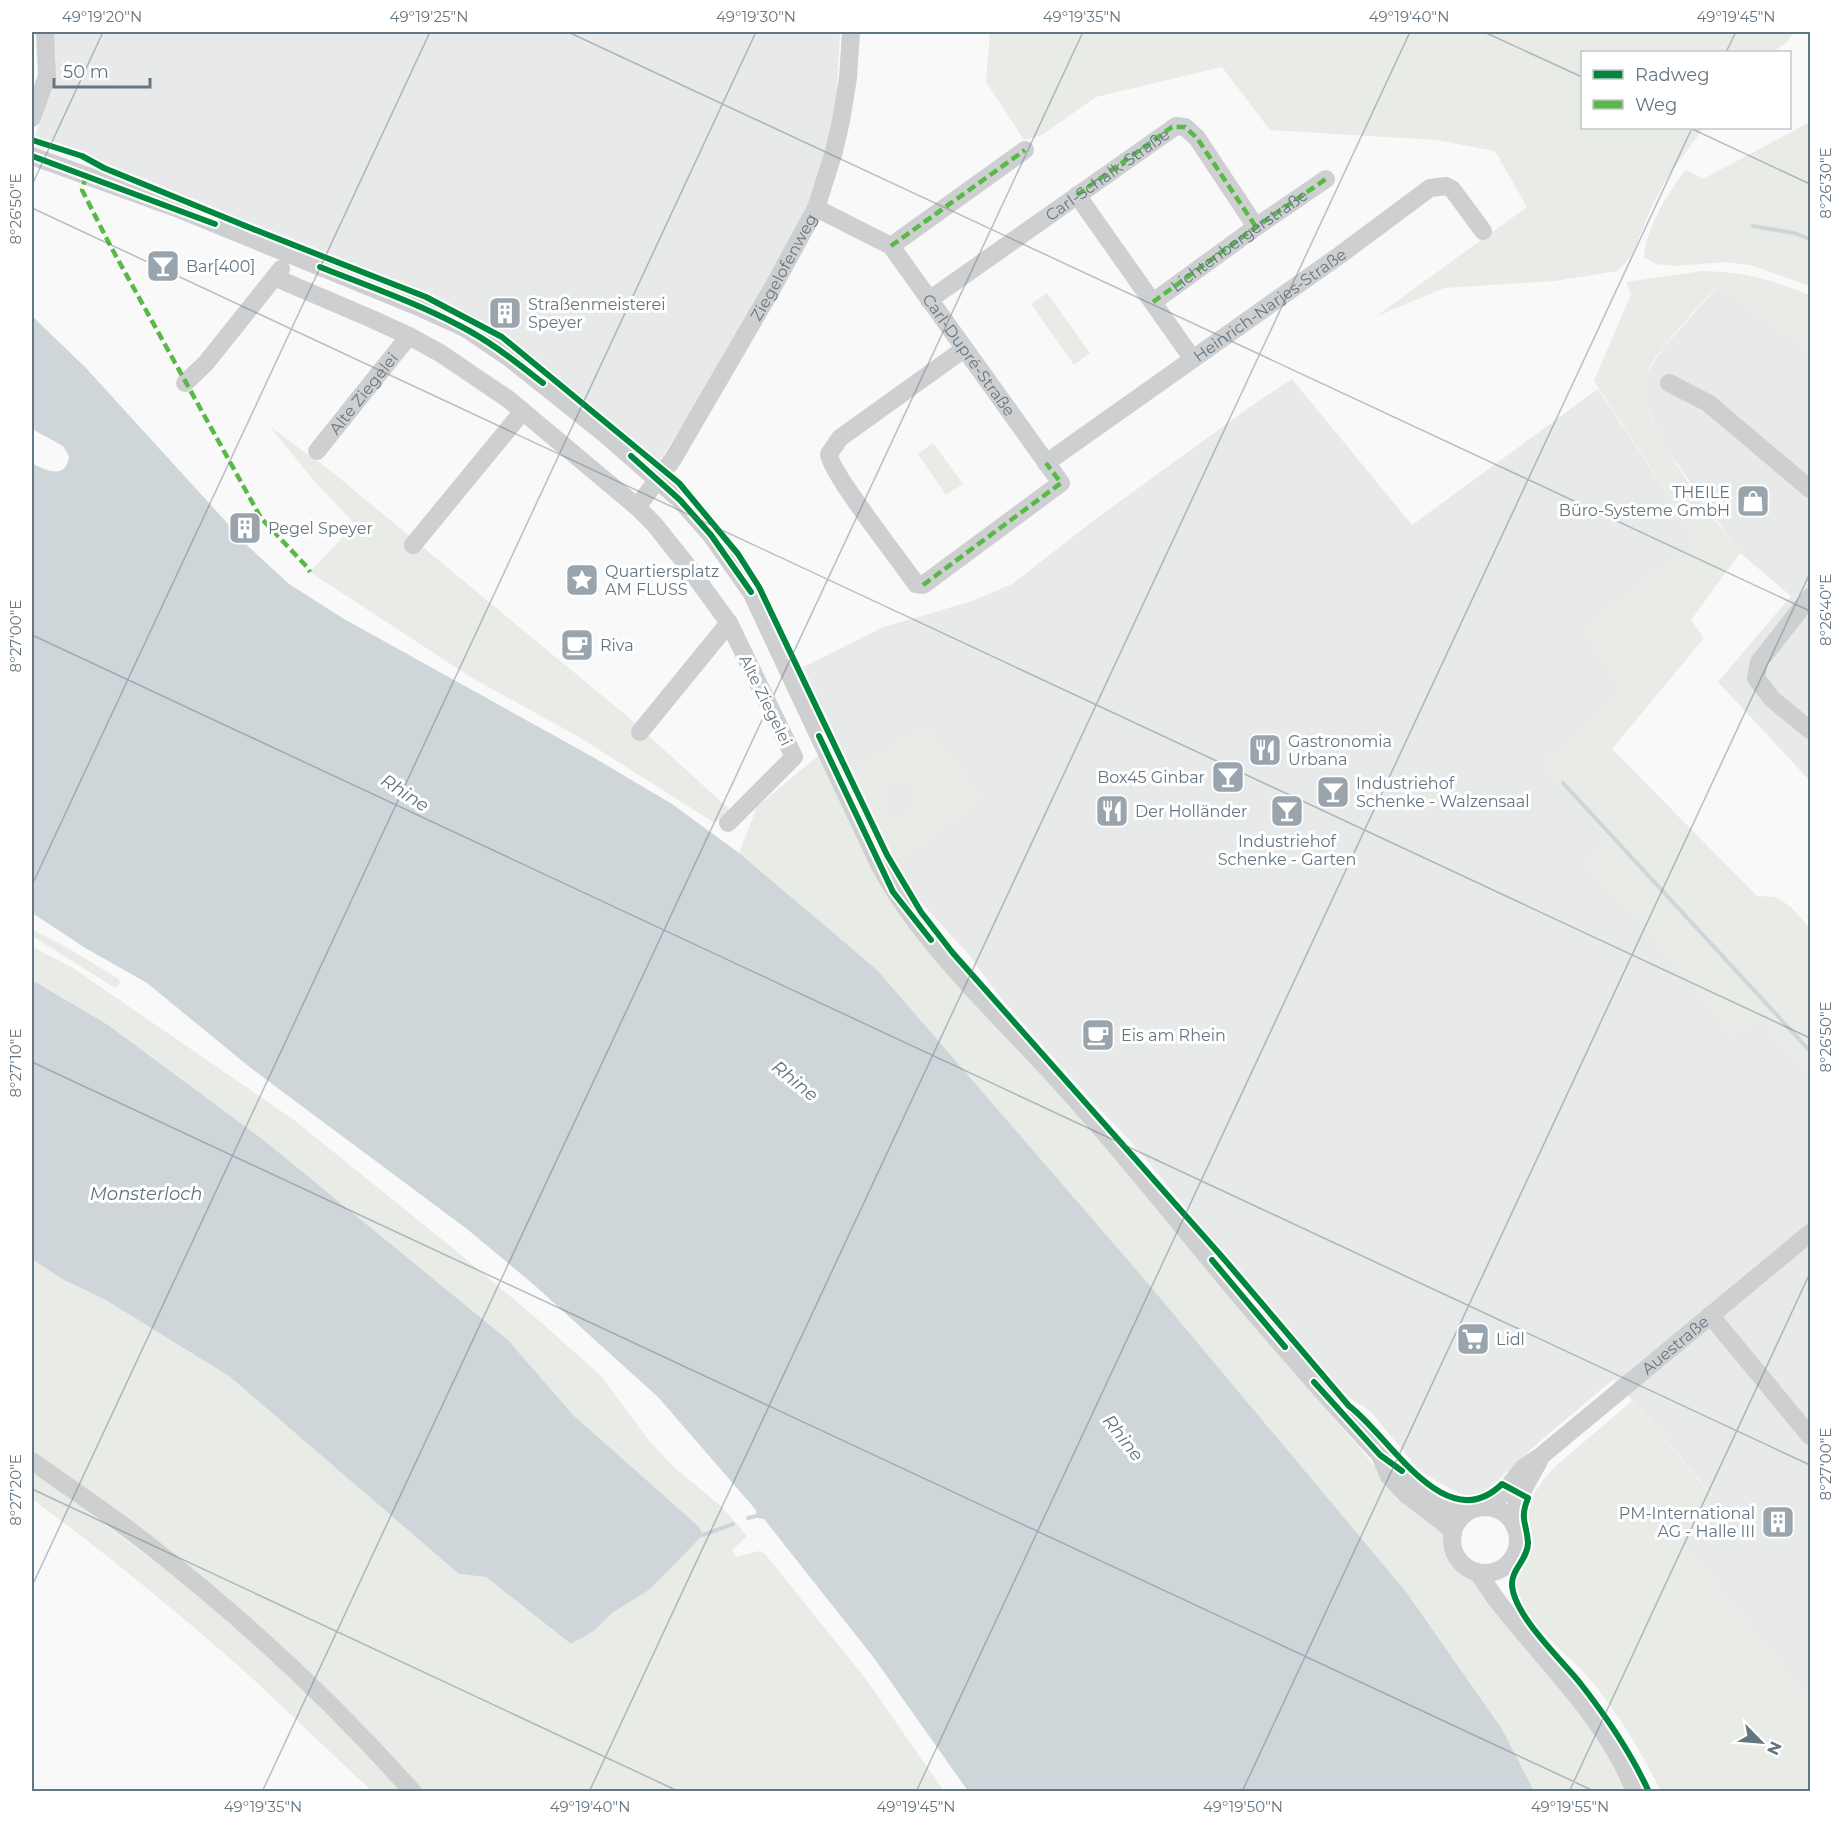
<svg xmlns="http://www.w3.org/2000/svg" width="1842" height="1823" viewBox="0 0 1842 1823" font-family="Montserrat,sans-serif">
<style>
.built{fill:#e8e9e9}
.green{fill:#e8ebe6;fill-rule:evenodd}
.water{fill:#ced6d9}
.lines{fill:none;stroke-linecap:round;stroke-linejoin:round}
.stream{stroke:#ced6d9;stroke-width:4}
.minor{stroke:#cecfd0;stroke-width:18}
.quiet{stroke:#58b947;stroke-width:4.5;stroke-dasharray:9 4.5;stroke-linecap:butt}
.cycleway-casing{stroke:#fff;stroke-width:10}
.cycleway{stroke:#00873e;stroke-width:6}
.ticks{fill:none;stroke:#657683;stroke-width:1.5;stroke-opacity:0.45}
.labels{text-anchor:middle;stroke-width:6;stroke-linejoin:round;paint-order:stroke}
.street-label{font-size:16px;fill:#657683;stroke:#fff}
.poi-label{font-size:16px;fill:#657683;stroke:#fff;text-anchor:start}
.water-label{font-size:18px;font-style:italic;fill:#60757c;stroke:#fff}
.neatline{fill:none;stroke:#657683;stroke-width:2}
.ticks-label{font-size:15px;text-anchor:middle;fill:#657683}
</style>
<rect width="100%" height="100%" fill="#f9f9f9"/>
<path class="built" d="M 52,32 L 840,32 L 835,124 L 814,195 L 711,380 L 655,468 L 628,447 L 539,367 L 501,338 L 455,313 L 414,295 L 205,213 L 34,139 L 51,92 L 56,59 Z
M 1718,286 L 1810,351 L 1810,781 L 1718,682 L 1791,596 L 1740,553 L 1662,442 L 1642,397 L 1642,387 L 1644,377 L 1665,346 Z
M 1292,379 L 1412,525 L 1598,389 L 1698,540 L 1587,627 L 1621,691 L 1542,765 L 1610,840 L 1584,865 L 1679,962 L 1732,1035 L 1759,1018 L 1810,1075 L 1810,1701 L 1688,1552 L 1678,1525 L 1713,1496 L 1614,1379 L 1546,1436 L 1495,1483 L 1477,1497 L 1458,1493 L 1438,1482 L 1419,1470 L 1370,1411 L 1347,1396 L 1301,1346 L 1133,1144 L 1090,1099 L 999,996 L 970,956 L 915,896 L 876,824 L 803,667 L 881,628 L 972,601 L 1012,584 L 1097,518 L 1254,404 Z"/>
<path class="green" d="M 990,32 L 1794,32 L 1787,42 L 1773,52 L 1582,52 L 1582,128 L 1704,128 L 1670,173 L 1651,208 L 1632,255 L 1618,271 L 1554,281 L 1444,288 L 1375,317 L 1527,207 L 1495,151 L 1436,140 L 1270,130 L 1222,67 L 1096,97 L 1042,135 L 1024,140 L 986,82 Z
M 1810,122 L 1810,286 L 1750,265 L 1725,262 L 1674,266 L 1656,264 L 1644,257 C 1647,226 1667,194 1686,170 L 1703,179 Z
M 1703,271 C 1746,272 1771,280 1810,295 L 1810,351 L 1717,286 C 1698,308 1653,353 1644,379 C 1631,415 1717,521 1740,553 L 1691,620 L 1704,638 L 1612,749 L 1757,896 L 1776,897 L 1791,907 L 1810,928 L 1810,1075 L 1759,1019 L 1732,1035 L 1679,962 L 1584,865 L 1610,840 L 1541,765 L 1621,691 L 1587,627 L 1698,540 L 1594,381 L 1631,294 L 1626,282 Z
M 1047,293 L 1090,353 L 1074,365 L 1031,304 Z
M 269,426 L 332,472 L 628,717 L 728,808 L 730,816 L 713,822 L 579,737 L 472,678 L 310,572 L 355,524 L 317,484 Z
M 933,443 L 963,484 L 946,495 L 918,454 Z
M 925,725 L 983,798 L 898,862 L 876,824 L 851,771 ZM 898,780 L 902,785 L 908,782 L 916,795 L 911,799 L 915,807 L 893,820 L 880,799 L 888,793 L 885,788 Z
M 819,755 L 872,867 L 1349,1436 L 1385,1478 L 1444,1529 C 1445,1563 1451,1568 1480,1584 L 1594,1726 L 1629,1791 L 1534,1791 L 1502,1729 L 1407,1593 L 1151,1287 L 739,853 L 757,807 Z
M 32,929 L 66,947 L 119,979 L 120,984 L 117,987 L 112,986 L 32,936 Z
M 32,947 L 73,968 L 294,1120 L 455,1250 L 535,1317 L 601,1376 L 650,1442 L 675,1468 L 722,1507 L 747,1536 L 732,1550 L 736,1557 L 759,1551 L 765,1554 L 865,1678 L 944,1791 L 422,1791 L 377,1742 L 106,1505 L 32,1452 L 32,1259 L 62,1279 L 104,1299 L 229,1376 L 459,1574 L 486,1577 L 571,1644 L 594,1631 L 612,1613 L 649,1590 L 574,1416 L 508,1340 L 266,1142 L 108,1025 L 32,980 Z
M 1632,1401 L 1713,1497 L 1678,1525 L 1688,1552 L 1810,1701 L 1810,1791 L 1661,1791 C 1642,1754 1620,1716 1593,1683 C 1570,1654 1537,1636 1521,1601 C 1519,1595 1516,1590 1516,1584 C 1516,1571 1531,1560 1533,1547 C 1534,1537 1529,1529 1528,1520 C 1525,1500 1544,1478 1557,1465 Z
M 32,1470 L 210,1603 L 345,1728 L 402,1791 L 372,1791 C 328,1751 286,1709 242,1669 C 174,1609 104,1552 32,1499 Z"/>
<path class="water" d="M 32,316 L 86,368 L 250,548 L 289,584 L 344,619 L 591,756 L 672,804 L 739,853 L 877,970 L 1151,1287 L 1407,1593 L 1502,1729 L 1534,1791 L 968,1791 L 874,1658 L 764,1519 L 757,1518 L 756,1510 L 658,1397 L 533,1284 L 467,1229 L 252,1069 L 147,983 L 87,949 L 32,913 L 32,463 C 45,470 66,481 69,456 L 63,446 L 32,429 Z
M 32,980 L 108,1025 L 266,1142 L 508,1340 L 574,1416 L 698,1526 L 703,1535 L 649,1590 L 612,1613 L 594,1631 L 571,1644 L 486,1577 L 459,1574 L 229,1376 L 104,1299 L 62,1279 L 32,1259 Z"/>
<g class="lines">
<path class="stream" d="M 1753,226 L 1794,233 L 1810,239
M 1563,783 L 1810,1051
M 748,1518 L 756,1516
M 703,1535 L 733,1524"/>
<g class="minor">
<path d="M 32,118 L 47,76 L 45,32"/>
<path d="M 32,156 L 176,208 L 421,308 L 465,328 L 508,357 L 606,435 L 680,500 L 711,535 L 751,592 L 879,864 C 924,949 1004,1019 1067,1090 C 1127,1156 1182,1227 1239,1295 C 1285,1349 1332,1403 1380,1455 L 1398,1467 L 1431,1498 L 1466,1513"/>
<path d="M 1077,195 L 1192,358"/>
<path id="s1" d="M 816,208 L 891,246 L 1061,483 L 923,585 L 916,584 C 902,563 829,471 829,454 L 840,438 L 964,349"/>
<path d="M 891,246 L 1025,150"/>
<path d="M 276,278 L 372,319 L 409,336 L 440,353 L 508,399 L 637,507"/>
<path id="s2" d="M 929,300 L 1176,126 L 1185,127 L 1197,138 L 1256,227"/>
<path id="s3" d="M 1153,302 L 1256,227 L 1326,179"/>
<path d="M 185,383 L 206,363 L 281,269"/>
<path d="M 1669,383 L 1708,403 L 1810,489"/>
<path id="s4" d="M 317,451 L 409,336"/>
<path id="s5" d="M 1046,463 L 1340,255 L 1430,188 L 1446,186 L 1452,189 L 1483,231"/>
<path d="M 413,545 L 523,411"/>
<path d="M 1810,597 L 1759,662 L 1756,678 L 1772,699 L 1810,730"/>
<path d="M 640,732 L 729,623"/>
<path id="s6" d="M 728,823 L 794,757 L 729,623 L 686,564 L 654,524 L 637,507 L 673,459 L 773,287 L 816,208 L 833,155 L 841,121 L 848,78 L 851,32"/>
<path d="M 1710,1315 L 1810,1436"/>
<path d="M 1380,1455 L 1389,1476 L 1406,1494 L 1449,1527 L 1453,1534"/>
<path d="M 32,1461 C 71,1489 112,1516 150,1546 C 245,1620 333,1702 413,1792"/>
<path id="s7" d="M 1486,1507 L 1499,1498 L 1523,1468 L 1541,1456 L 1810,1233"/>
<circle cx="1485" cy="1540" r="33"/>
<path d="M 1514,1525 L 1517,1501 L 1539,1461"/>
<path d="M 1478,1573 C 1485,1582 1491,1593 1499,1603 C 1545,1662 1608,1720 1635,1792"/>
</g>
<path class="quiet" d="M 86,176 L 82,190 L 111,247 L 261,518 L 307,567 L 310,572
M 1077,195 L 1172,127 L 1185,127 L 1197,138 L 1256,227
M 891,246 L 1025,150
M 1153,302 L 1256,227 L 1326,179
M 923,585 L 1061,483 L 1046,463"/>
<g class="cycleway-casing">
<path id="cycleway" d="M 32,140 L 82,156 L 104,168 L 253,229 L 426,297 L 502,337 L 679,483 L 738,554 L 759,587 L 887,855 L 921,912 L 952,952 L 1224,1259 L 1349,1406 C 1389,1435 1445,1540 1502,1484 L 1528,1498 C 1519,1521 1527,1522 1528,1543 C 1528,1559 1511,1570 1512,1585 C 1514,1616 1561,1659 1580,1683 C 1606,1716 1631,1753 1649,1792
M 32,156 L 215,224
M 320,267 C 368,286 417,303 462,327 C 491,342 517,363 543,383
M 631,456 L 680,500 L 711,535 L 751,592
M 819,736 L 893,892 L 931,940
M 1212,1260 L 1285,1347
M 1314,1382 L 1380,1455 L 1402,1471"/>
</g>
<use href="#cycleway" class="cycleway"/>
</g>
<path class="ticks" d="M 568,32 L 1810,611M 1484,32 L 1582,77M 1726,52 L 1736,32M 1690,128 L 1810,184M 32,185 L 103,32M 32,208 L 1810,1038M 32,635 L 1810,1465M 32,885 L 430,32M 32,1062 L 1596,1792M 32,1489 L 680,1792M 32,1586 L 756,32M 262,1792 L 1083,32M 589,1792 L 1410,32M 916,1792 L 1692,128M 1242,1792 L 1810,573M 1569,1792 L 1810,1273"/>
<defs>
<g id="bar-square" transform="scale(1.725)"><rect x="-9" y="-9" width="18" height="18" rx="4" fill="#99a4ac" stroke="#fff"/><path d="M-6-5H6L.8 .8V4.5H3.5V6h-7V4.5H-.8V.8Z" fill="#fff"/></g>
<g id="building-square" transform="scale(1.725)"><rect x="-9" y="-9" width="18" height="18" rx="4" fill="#99a4ac" stroke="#fff"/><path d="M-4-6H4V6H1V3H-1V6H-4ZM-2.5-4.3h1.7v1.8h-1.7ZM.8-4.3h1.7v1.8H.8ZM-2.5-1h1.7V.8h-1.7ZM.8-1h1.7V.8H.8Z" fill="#fff"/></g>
<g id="shop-square" transform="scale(1.725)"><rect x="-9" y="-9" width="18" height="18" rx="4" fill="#99a4ac" stroke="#fff"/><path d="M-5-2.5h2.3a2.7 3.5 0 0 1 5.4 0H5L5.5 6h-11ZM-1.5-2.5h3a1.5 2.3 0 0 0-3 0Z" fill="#fff"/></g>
<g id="sight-square" transform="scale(1.725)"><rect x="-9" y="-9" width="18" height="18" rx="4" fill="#99a4ac" stroke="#fff"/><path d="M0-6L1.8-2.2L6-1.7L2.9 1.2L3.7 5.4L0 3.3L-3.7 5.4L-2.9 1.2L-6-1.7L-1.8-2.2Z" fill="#fff"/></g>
<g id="cafe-square" transform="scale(1.725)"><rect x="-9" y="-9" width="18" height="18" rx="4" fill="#99a4ac" stroke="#fff"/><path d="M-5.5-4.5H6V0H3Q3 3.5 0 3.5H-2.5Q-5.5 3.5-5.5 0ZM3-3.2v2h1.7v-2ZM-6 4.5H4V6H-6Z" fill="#fff"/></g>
<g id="restaurant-square" transform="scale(1.725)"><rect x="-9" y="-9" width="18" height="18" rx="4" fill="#99a4ac" stroke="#fff"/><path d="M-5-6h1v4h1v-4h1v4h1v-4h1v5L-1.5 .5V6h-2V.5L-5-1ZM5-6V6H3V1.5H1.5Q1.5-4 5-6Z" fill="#fff"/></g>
<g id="supermarket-square" transform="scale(1.725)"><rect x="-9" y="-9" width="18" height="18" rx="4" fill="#99a4ac" stroke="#fff"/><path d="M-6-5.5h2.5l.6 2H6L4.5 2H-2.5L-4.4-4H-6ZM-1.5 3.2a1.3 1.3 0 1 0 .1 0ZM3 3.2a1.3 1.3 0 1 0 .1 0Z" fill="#fff"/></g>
</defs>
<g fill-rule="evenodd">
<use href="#bar-square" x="163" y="266"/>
<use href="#building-square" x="505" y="313"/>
<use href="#shop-square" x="1753" y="501"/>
<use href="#building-square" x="245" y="528"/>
<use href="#sight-square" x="582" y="580"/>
<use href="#cafe-square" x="577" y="645"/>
<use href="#restaurant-square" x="1265" y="750"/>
<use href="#bar-square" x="1228" y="777"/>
<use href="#bar-square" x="1333" y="792"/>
<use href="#restaurant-square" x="1112" y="811"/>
<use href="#bar-square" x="1287" y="811"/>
<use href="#cafe-square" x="1098" y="1035"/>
<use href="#supermarket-square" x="1473" y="1339"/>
<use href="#building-square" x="1778" y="1522"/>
</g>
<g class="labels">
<g class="street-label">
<text dy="6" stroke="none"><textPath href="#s2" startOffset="218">Carl-Schalk-Straße</textPath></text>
<text dy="6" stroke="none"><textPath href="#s3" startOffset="106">Lichtenbergerstraße</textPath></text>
<text dy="6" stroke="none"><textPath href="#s6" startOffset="672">Ziegelofenweg</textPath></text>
<text dy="6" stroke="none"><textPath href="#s5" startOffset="274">Heinrich-Narjes-Straße</textPath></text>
<text dy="6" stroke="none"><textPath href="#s1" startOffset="218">Carl-Dupré-Straße</textPath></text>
<text dy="6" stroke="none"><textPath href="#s4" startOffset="74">Alte Ziegelei</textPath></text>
<text transform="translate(766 700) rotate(64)" y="6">Alte Ziegelei</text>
<text dy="6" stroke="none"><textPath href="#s7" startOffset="250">Auestraße</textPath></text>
</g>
<g class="poi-label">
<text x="186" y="272">Bar[400]</text>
<text x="528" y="310">Straßenmeisterei<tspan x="528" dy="18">Speyer</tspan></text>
<text x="1730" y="498" text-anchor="end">THEILE<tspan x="1730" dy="18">Büro-Systeme GmbH</tspan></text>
<text x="268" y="534">Pegel Speyer</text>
<text x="605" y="577">Quartiersplatz<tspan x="605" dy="18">AM FLUSS</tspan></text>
<text x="600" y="651">Riva</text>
<text x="1288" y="747">Gastronomia<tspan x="1288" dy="18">Urbana</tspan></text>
<text x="1205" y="783" text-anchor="end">Box45 Ginbar</text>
<text x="1356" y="789">Industriehof<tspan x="1356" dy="18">Schenke - Walzensaal</tspan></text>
<text x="1135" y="817">Der Holländer</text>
<text x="1287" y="847" text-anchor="middle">Industriehof<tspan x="1287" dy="18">Schenke - Garten</tspan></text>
<text x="1121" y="1041">Eis am Rhein</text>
<text x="1496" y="1345">Lidl</text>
<text x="1755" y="1519" text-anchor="end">PM-International<tspan x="1755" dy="18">AG - Halle III</tspan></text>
</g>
<g class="water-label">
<text transform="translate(405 793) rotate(33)" y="6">Rhine</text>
<text transform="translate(795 1081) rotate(39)" y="6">Rhine</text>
<text x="146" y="1200">Monsterloch</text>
<text transform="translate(1123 1438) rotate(52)" y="6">Rhine</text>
</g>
</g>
<rect width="1842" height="1823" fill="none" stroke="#ffffff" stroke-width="66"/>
<rect x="1581" y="51" width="210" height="78" fill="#ffffff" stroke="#c1c8cd" stroke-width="1.5"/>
<rect x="1593" y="70" width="30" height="9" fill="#00873e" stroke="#c1c8cd" stroke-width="1.5"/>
<text x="1635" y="81" font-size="18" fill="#657683">Radweg</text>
<rect x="1593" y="100" width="30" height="9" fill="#58b947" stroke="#c1c8cd" stroke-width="1.5"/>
<text x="1635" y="111" font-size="18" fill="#657683">Weg</text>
<g transform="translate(1761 1742) rotate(115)" stroke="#ffffff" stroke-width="4.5" paint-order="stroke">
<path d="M0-4.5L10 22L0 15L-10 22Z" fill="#657683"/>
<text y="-9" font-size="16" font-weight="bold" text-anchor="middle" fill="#657683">N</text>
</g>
<path d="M54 78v9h96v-9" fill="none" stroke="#657683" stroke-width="3"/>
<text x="63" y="78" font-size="18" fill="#657683" stroke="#ffffff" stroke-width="4.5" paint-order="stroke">50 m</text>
<rect x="33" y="33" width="1776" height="1757" class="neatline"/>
<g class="ticks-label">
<text x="102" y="22">49°19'20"N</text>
<text x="429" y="22">49°19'25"N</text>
<text x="756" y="22">49°19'30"N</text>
<text x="1082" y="22">49°19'35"N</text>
<text x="1409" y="22">49°19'40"N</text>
<text x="1736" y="22">49°19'45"N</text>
<text transform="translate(1826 183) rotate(-90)" y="5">8°26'30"E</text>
<text transform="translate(16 209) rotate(-90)" y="5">8°26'50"E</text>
<text transform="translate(1826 610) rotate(-90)" y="5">8°26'40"E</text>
<text transform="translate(16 636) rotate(-90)" y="5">8°27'00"E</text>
<text transform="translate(1826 1037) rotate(-90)" y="5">8°26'50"E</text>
<text transform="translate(16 1063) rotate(-90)" y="5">8°27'10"E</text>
<text transform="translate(1826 1464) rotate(-90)" y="5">8°27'00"E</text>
<text transform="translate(16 1490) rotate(-90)" y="5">8°27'20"E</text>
<text x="263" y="1812">49°19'35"N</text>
<text x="590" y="1812">49°19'40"N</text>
<text x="916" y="1812">49°19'45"N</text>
<text x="1243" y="1812">49°19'50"N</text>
<text x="1570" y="1812">49°19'55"N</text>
</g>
</svg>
